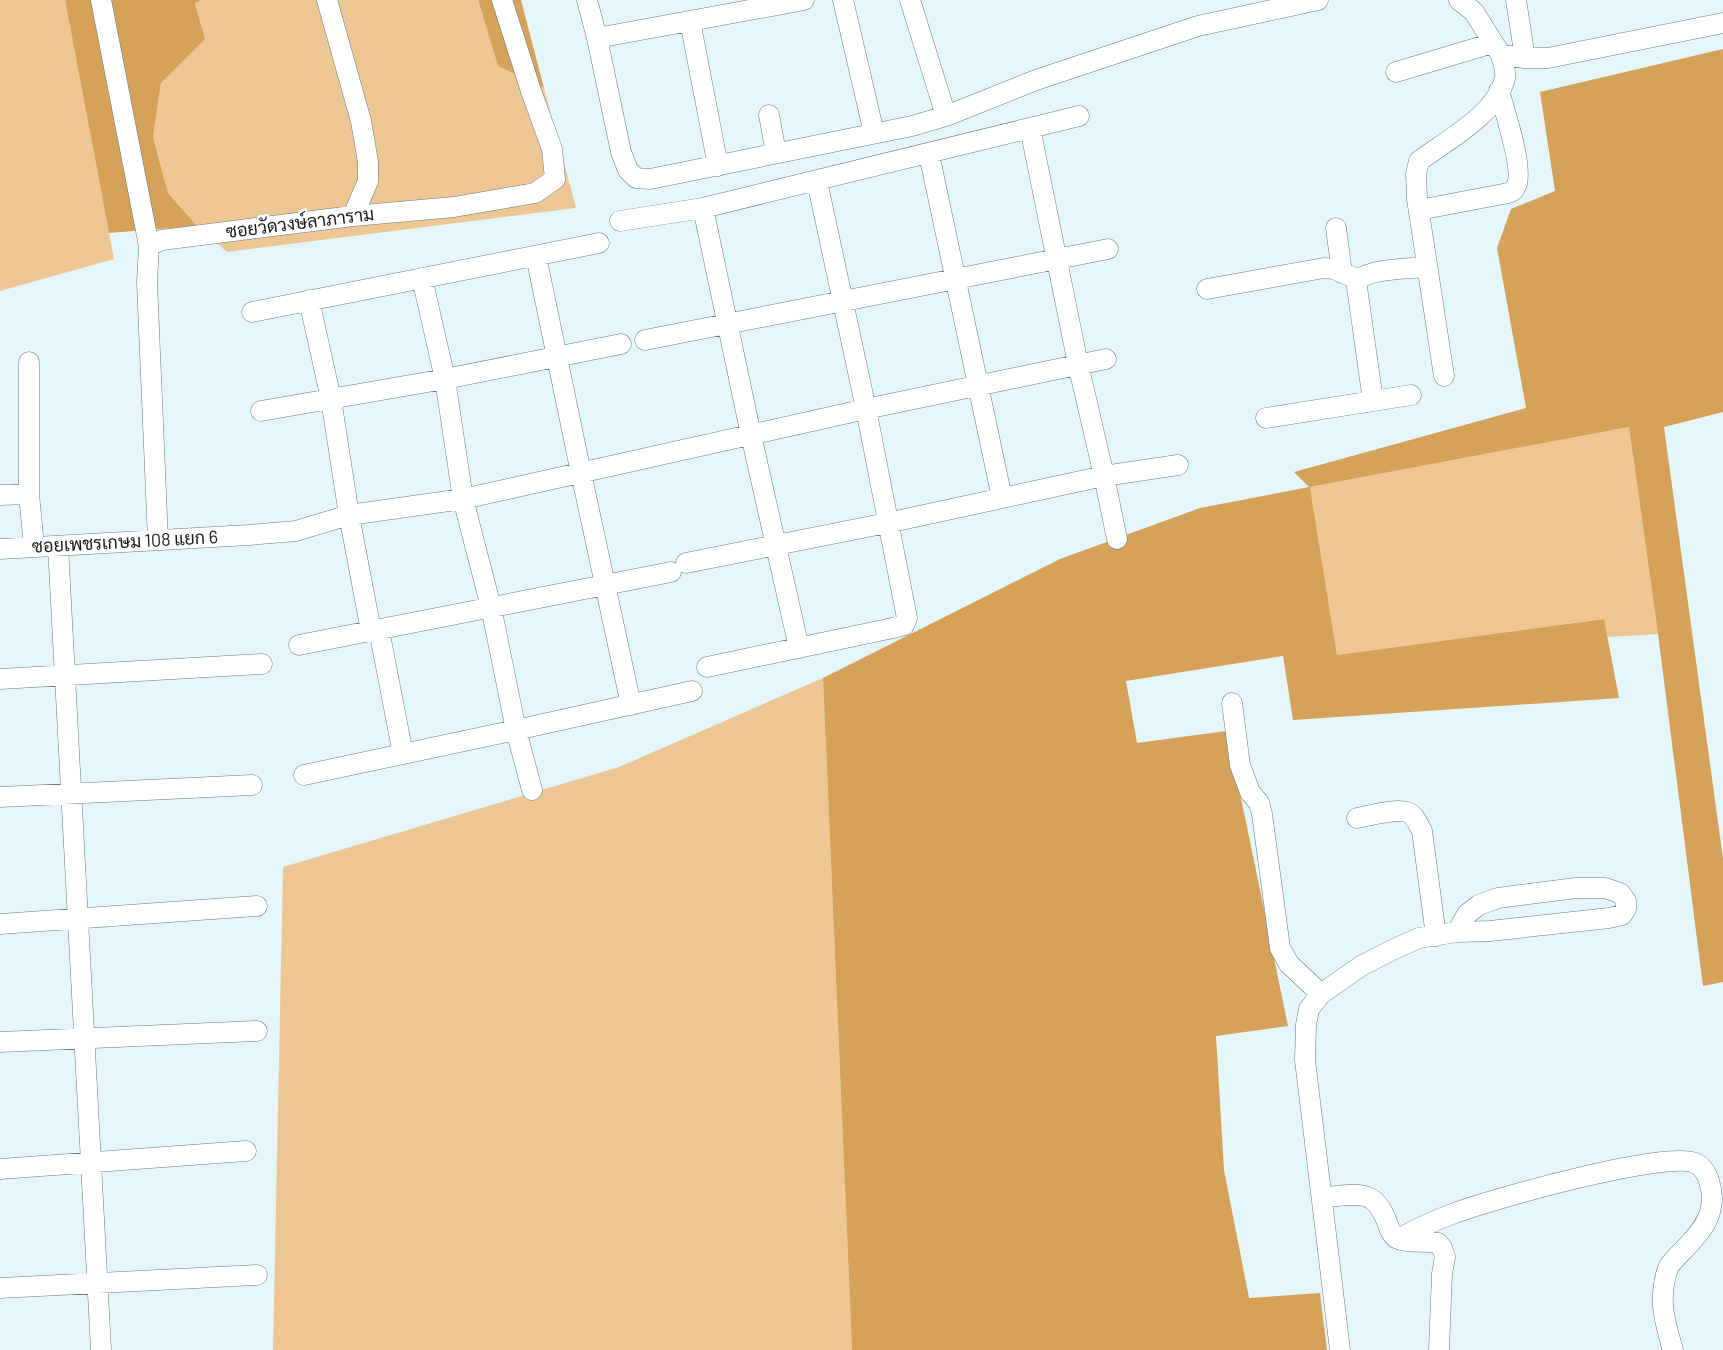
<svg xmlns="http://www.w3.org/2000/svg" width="1723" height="1350" viewBox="0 0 1723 1350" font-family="Barlow,Sarabun,sans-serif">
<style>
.green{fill:#eec693}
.forest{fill:#d6a159}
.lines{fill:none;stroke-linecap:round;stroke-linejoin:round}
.minor-casing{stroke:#6a797e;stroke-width:21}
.minor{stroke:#fff;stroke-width:20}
.labels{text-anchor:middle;stroke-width:5;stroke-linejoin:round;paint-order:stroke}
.street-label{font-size:18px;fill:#171d1f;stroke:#fff}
</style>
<rect width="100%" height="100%" fill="#e5f6fb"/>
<path class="green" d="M 0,0 L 65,0 L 114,259 L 0,291 Z
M 201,0 L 478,0 L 498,66 L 544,88 L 576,208 L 227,252 L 197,226 L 168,193 L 153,137 L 161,83 L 205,39 L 195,2 Z
M 1629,427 L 1658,634 L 1608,637 L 1603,619 L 1337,655 L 1310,487 Z
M 823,678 L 852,1350 L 273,1350 L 283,867 L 619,767 Z"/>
<path class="forest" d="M 65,0 L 201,0 L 195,3 L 205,39 L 161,83 L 153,137 L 168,193 L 197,226 L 109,233 Z
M 478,0 L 521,0 L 544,88 L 498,66 Z
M 1723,49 L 1723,412 L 1664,427 L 1723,859 L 1723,982 L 1703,986 L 1658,634 L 1629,427 L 1310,487 L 1337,655 L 1604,619 L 1619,698 L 1293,720 L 1283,656 L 1126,681 L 1137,743 L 1226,731 L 1246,822 L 1288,1026 L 1216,1036 L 1224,1170 L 1249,1298 L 1320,1293 L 1327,1350 L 852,1350 L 823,678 L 1060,559 L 1200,508 L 1309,487 L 1294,472 L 1526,408 L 1497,248 L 1511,209 L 1555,191 L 1540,92 Z"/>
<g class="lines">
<g class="minor-casing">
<path id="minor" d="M 101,0 L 149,246
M 327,0 L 361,121 L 368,162 L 368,181 L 353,216
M 587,0 L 597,38 L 621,152 L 628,170 L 636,178 L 650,179 L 912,126 L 946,116 L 1036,80 L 1198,26 L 1318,0
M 843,0 L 874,133
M 910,0 L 946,116
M 1459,0 L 1474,12 L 1501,55 L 1525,58 L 1548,58 L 1723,23
M 1516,0 L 1525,58
M 690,21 L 718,166
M 597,38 L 804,0
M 1396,72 L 1493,43
M 769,115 L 776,153
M 1030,128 L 1078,364 L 1104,476 L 1117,539
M 929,154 L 1002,498
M 703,208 L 751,435 L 799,648
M 1419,210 L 1503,194 C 1508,193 1512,193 1515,188 C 1526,174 1504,109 1499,91
M 620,221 L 703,208 L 1079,116
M 1336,228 L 1342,273
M 536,256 L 581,473 L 631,705
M 422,278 L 445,379 L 463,499 L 491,607 L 516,730 L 532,790
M 1207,289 L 1324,268 L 1334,269 L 1359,280
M 309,300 L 331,399 L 349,515 L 371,631
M 252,312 L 599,243
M 645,340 L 1108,249
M 29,362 L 29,494 L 34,547
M 1444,376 L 1417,199 L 1416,174 L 1419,161 C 1446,141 1497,114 1505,78 C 1506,71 1503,62 1501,55
M 1373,401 L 1358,294 C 1357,289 1356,284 1359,280 C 1367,269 1414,268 1427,267
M 261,411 L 445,379 L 621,344
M 1266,418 L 1411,395
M 0,495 L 29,494
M 158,540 L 147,282 L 149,246 L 162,240 L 353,216 L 454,207 L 535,193 L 555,179 L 552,149 L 531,91 L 502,0
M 58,546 L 101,1350
M 0,549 L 249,535 L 296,531 L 349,515 L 463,499 L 866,409 L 1106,359
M 686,563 L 887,523 L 1104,476 L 1178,465
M 379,630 L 403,754
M 299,645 L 671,572
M 707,667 L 893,628 L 904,625 L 907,618 L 866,409 L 817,181
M 0,679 L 262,664
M 1232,703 L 1240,765 L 1250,792 L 1259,803 L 1262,814 L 1280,948 L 1289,964 L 1321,994
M 304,775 L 516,730 L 692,691
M 0,797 L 252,785
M 1357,818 C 1369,816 1396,808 1407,812 C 1415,815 1418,824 1422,831 L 1436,936
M 0,924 L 257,906
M 0,1042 L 257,1031
M 0,1169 L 246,1151
M 1322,1197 C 1355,1196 1373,1185 1387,1222 C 1389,1228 1391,1234 1396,1238 C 1408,1244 1425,1240 1438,1243 L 1442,1248 L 1445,1257 L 1442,1274 L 1439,1350
M 1398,1239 C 1415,1230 1433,1221 1452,1214 C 1488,1200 1666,1150 1695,1163 C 1709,1169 1714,1193 1711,1207 C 1709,1221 1700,1232 1691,1242 C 1684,1250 1675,1258 1669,1266 C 1667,1270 1666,1274 1665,1279 C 1659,1304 1666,1326 1673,1350
M 0,1288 L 257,1275
M 1340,1350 L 1305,1060 L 1306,1025 L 1309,1009 L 1321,994 L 1361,966 L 1394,949 L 1419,938 L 1457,932 L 1490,931 L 1609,918 L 1622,915 L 1626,909 L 1626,901 L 1620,893 L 1605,888 L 1576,888 L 1498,898 L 1479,905 L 1467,914 L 1457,932"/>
</g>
<use href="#minor" class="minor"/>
</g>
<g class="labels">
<g class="street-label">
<text transform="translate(300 223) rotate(-7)" y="6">ซอยวัดวงษ์ลาภาราม</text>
<text transform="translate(125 542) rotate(-3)" y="6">ซอยเพชรเกษม 108 แยก 6</text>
</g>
</g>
</svg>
